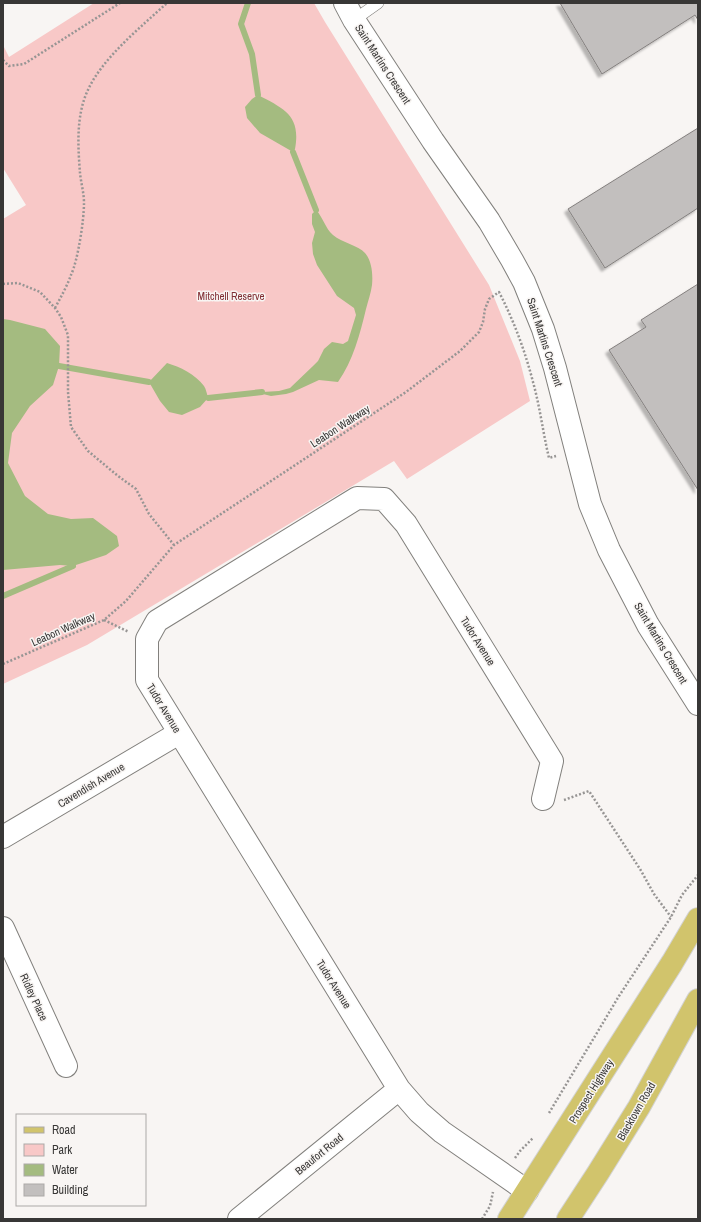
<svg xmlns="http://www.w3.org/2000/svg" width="701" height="1222" viewBox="0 0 701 1222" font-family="'Archivo Narrow',sans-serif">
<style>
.green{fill:#f8c8c7}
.water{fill:#a4bb80}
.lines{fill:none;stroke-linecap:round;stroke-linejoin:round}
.stream{stroke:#a4bb80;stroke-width:6}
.building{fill:#c2bfbe;stroke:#84807f;filter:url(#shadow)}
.lane-casing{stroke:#82807d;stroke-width:12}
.street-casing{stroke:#82807d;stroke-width:24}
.primary-casing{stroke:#d3d3d3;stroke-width:24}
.path{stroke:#979594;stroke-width:2.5;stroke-dasharray:2 2;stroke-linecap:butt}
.lane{stroke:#fff;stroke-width:11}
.street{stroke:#fff;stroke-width:22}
.primary{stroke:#d1c46c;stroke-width:22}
.labels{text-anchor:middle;stroke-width:3;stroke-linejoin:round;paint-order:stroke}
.street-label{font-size:11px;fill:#383736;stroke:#f8f5f3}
.park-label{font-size:11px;fill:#812f34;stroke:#f8f5f3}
</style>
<defs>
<filter id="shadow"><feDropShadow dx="-3.5" dy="3.5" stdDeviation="1" flood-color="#0004"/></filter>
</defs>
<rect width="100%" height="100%" fill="#f8f5f3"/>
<path class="green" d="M 94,3 L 314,3 L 325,22 L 489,285 L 520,361 L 530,401 L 407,479 L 394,461 L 87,645 L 3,684 L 3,219 L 26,205 L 3,168 L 3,45 L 9,57 Z"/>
<path class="water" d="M 258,95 C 285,109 301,116 295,149 L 293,152 L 260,133 L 247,118 L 245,107 L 252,99 Z
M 316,210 C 323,217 325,228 333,235 C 342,243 358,245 365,253 C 372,261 373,275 372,285 C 371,293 368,301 366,309 C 360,334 353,361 338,382 L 319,380 L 293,392 L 286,394 L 271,396 L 263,394 L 262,392 L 279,391 L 290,388 L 313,366 L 318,361 L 324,349 L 332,342 L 343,344 L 348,341 L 356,315 L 354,308 L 337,296 L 317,265 L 313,254 L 312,243 L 315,232 L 312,224 L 312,214 Z
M 3,319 L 10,320 L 45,329 L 60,346 L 59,366 L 53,385 L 30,406 L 12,433 L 8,463 L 25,496 L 48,514 L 71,519 L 93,518 L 117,536 L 119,546 L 106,555 L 73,566 L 60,565 L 3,570 Z
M 167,363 C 180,367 195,374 204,386 C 206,389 207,394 208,398 L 200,407 L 182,415 L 169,412 L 160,401 L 149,382 Z"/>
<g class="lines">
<path class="stream" d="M 248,3 L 241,24 L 252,54 L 258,95
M 293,152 L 316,210
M 59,366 L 149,382
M 208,398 L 262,392
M 3,596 L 73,566"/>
</g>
<path class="building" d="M 560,3 L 698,3 L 698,20 L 695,15 L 602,74 Z
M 698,128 L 698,208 L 605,268 L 568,209 Z
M 698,284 L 698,490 L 609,350 L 646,327 L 641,320 Z"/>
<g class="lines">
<g class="lane-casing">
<path id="lane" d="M 354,20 L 378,3"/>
</g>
<g class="street-casing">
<path id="street" d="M 345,3 L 354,20 L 433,141 L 489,221 L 512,260 L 524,282 L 543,329 L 555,368 L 590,504 L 609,550 L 648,625 L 698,704
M 3,837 L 179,733
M 3,928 L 66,1066
M 527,1191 L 442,1132 L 419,1112 L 399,1089 L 147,680 L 147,639 L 157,621 L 357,498 L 384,499 L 406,524 L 552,761 L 543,799
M 239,1219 L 399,1089"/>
</g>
<g class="primary-casing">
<path id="primary" d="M 509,1219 L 672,963 L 698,919
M 568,1219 L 598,1173 L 639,1107 L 698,1000"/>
</g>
<path class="path" d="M 3,60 L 9,66 L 24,64 L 120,3
M 3,284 L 18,283 L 40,292 L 55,308 L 61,317 L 68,335 L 68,392 L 71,427 L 88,451 L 118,476 L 136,489 L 149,514 L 174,545
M 55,308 C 61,297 67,286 71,275 C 78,260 84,220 84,203 C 84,193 81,183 80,173 C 78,147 76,117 87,92 C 101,59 141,27 167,3
M 104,620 L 129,632
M 3,664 L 104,620 L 126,601 L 174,545 L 406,392 L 460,351 L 479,332 L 483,322 L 485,309 L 489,299 L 499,292 C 514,321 525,351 533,382 C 540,407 543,433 549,458 L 556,456
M 564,800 L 589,791 L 640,869 L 654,894 L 671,917
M 549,1113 L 619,996 L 671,917 L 682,895 L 698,875
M 515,1158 L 520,1151 L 533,1138
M 482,1219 L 490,1206 L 493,1192"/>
<use href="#lane" class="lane"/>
<use href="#street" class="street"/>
<use href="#primary" class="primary"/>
</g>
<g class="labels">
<g class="street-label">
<text transform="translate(383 64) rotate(57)" y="4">Saint Martins Crescent</text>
<text transform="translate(545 342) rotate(72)" y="4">Saint Martins Crescent</text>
<text transform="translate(340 426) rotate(-33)" y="4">Leabon Walkway</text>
<text transform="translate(63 629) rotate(-24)" y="4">Leabon Walkway</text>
<text transform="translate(478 641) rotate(58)" y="4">Tudor Avenue</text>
<text transform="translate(661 643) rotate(59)" y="4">Saint Martins Crescent</text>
<text transform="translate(164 708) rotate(59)" y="4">Tudor Avenue</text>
<text transform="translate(91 785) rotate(-31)" y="4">Cavendish Avenue</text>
<text transform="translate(334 984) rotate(58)" y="4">Tudor Avenue</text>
<text transform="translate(34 997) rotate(65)" y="4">Ridley Place</text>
<text transform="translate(591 1091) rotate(-58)" y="4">Prospect Highway</text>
<text transform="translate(636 1111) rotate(-60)" y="4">Blacktown Road</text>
<text transform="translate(319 1154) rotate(-39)" y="4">Beaufort Road</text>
</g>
<g class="park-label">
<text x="231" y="300">Mitchell Reserve</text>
</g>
</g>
<rect width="701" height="1222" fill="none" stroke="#383736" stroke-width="8"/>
<rect x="16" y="1114" width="130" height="92" fill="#f8f5f3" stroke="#aba9a7"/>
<rect x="24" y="1127" width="20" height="6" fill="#d1c46c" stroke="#aba9a7"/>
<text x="52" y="1134" font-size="12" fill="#383736">Road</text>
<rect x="24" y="1144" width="20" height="12" fill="#f8c8c7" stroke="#aba9a7"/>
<text x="52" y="1154" font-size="12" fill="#383736">Park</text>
<rect x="24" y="1164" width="20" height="12" fill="#a4bb80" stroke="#aba9a7"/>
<text x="52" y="1174" font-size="12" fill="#383736">Water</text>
<rect x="24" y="1184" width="20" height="12" fill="#c2bfbe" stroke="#aba9a7"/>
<text x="52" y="1194" font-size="12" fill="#383736">Building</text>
</svg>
